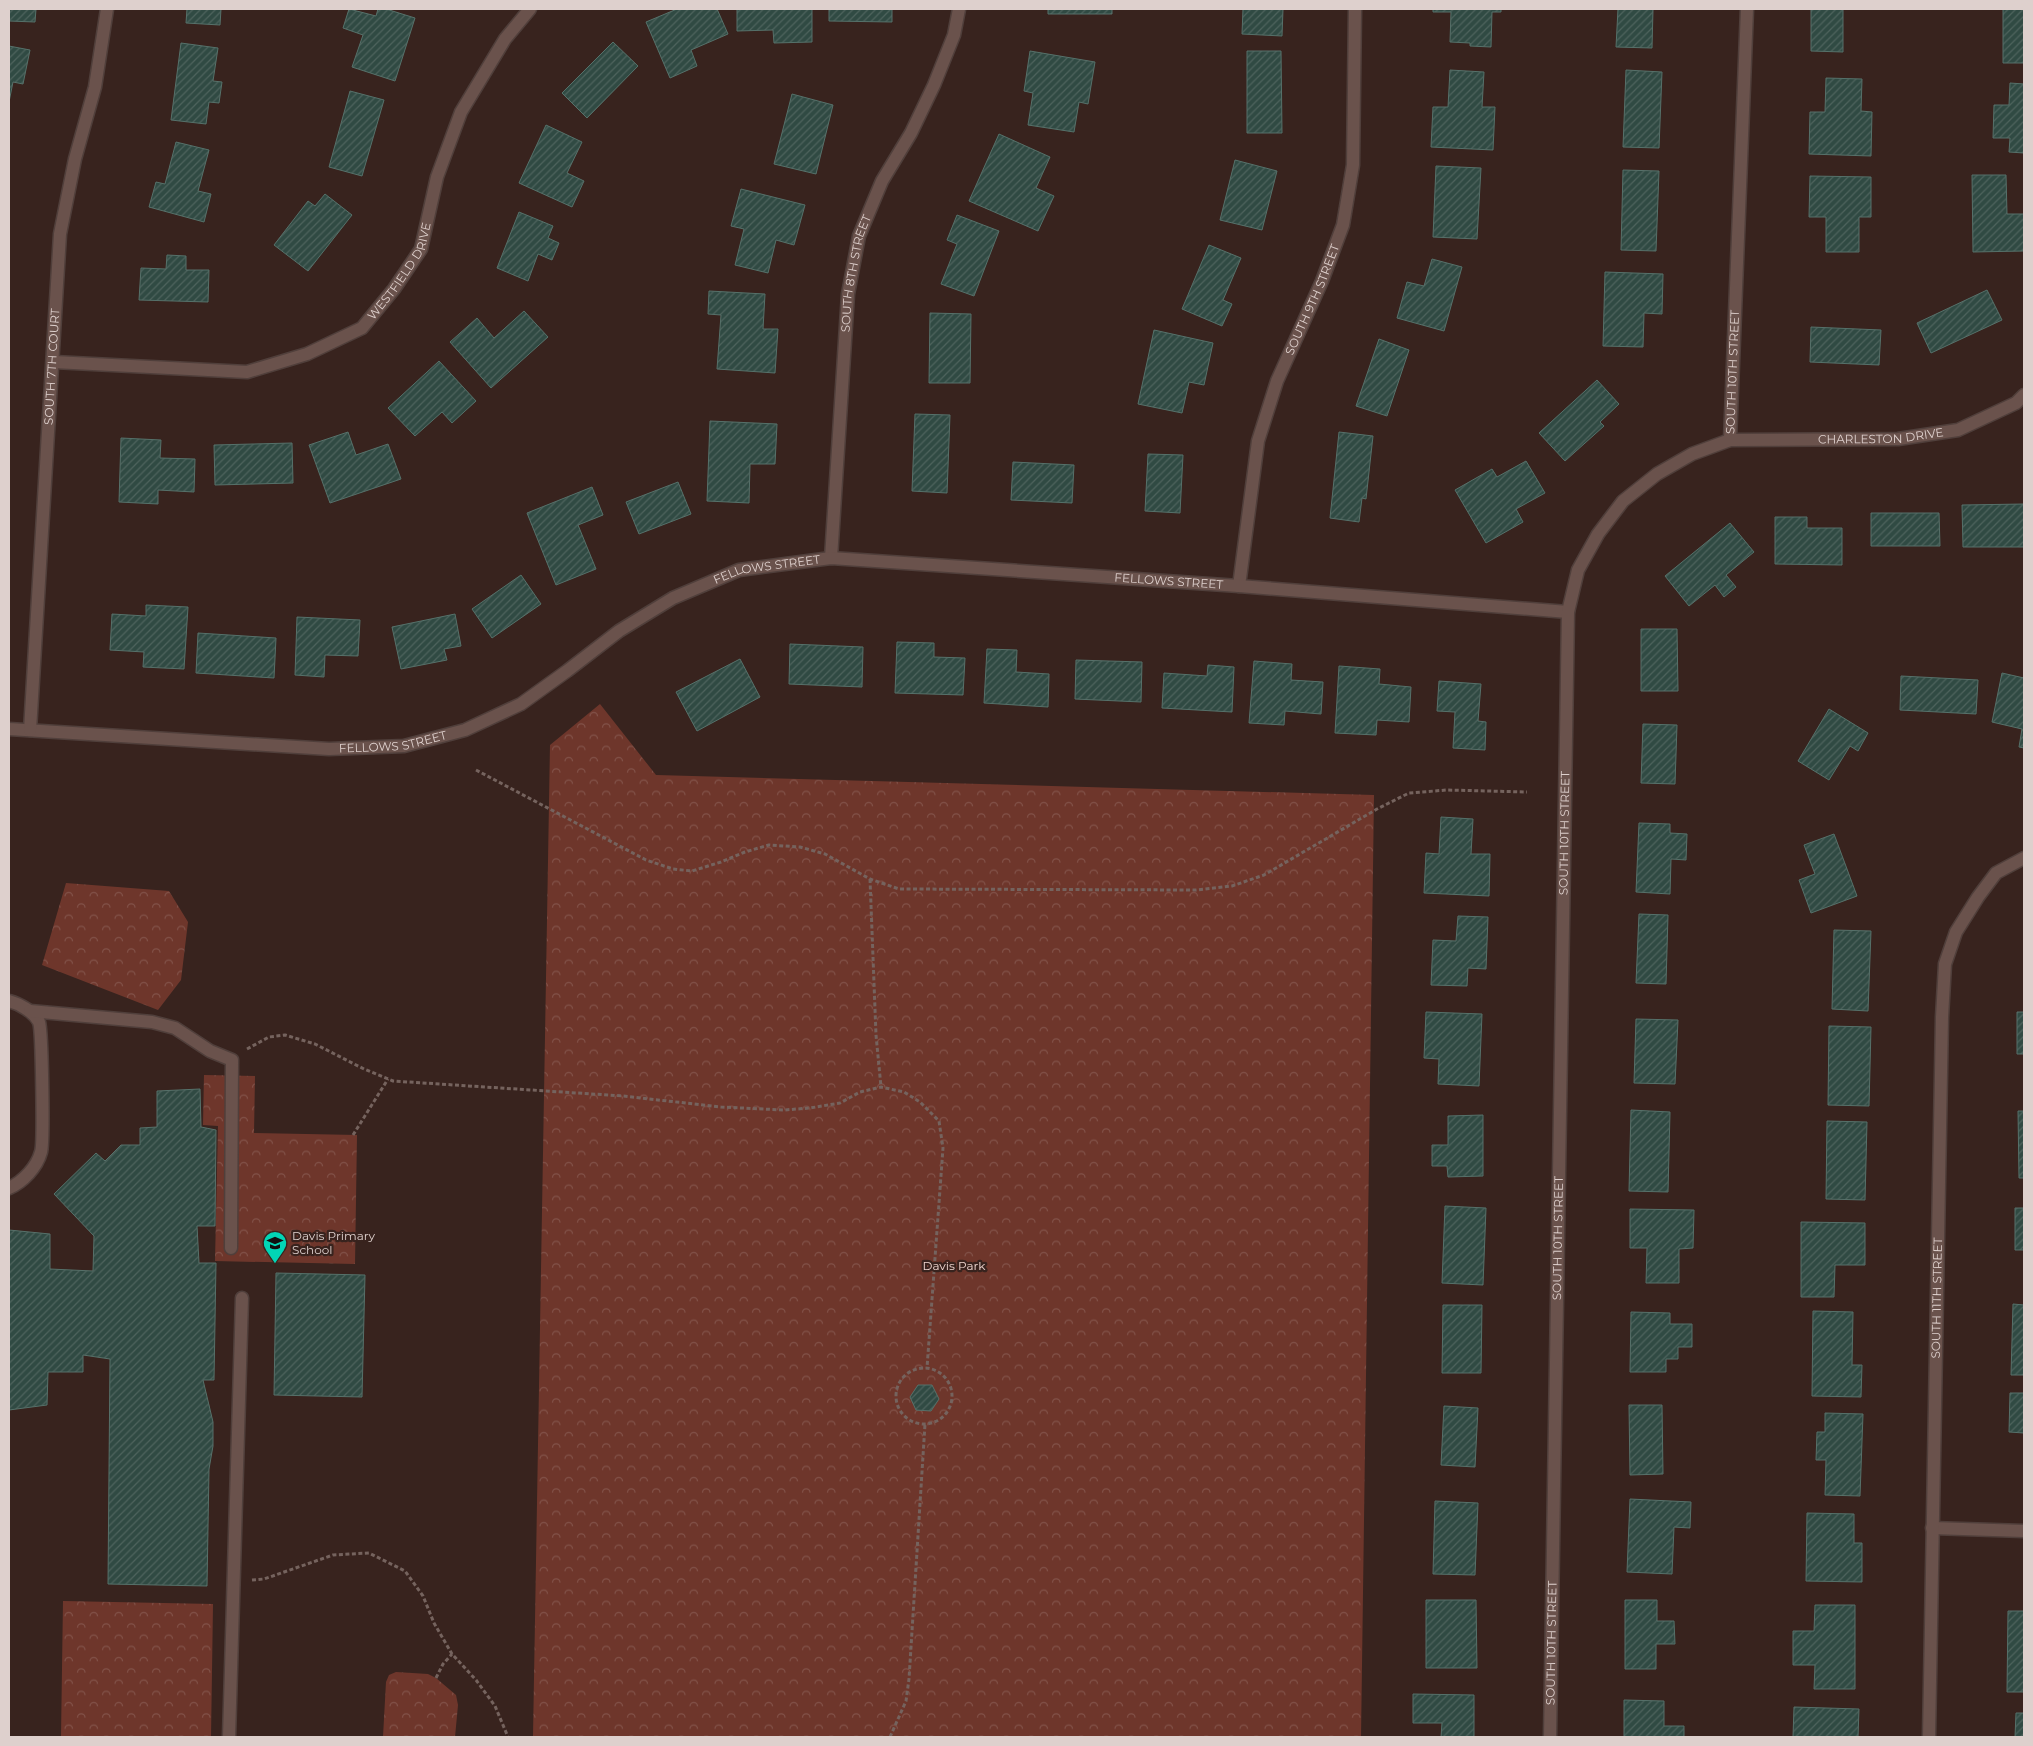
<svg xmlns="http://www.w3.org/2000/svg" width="2033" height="1746" viewBox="0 0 2033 1746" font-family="Montserrat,sans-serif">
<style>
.park{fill:url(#park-crowns)}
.building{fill:url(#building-hatch);stroke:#56716a}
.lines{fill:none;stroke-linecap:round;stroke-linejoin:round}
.minor-casing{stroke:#503f3b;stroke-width:15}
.path{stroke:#75635e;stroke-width:3;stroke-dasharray:4 2.5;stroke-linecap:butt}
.minor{stroke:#6a524c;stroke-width:12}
.labels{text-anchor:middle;stroke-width:4.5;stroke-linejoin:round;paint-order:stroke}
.street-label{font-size:12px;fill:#ded0cd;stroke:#38231e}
.poi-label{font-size:12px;fill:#ded0cd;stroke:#38231e;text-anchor:start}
.park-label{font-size:12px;fill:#efd6d0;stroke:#38231e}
</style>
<defs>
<pattern id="park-crowns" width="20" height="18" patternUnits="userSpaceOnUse" patternTransform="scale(1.25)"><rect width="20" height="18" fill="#6e362b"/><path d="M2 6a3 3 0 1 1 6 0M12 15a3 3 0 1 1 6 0" fill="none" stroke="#825249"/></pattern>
<pattern id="building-hatch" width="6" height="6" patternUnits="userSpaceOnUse" patternTransform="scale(1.25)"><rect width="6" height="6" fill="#304a43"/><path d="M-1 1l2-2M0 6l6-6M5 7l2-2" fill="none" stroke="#4e635d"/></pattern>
</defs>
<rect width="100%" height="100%" fill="#38231e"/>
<path class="park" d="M 600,704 L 656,775 L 1374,795 L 1361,1737 L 533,1737 L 550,745 Z
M 66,883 L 169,891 L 188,922 L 181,980 L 158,1010 L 42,965 Z
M 204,1075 L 255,1076 L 254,1133 L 357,1135 L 355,1264 L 215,1261 L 218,1126 L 203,1125 Z
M 63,1601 L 213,1604 L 211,1737 L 61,1737 Z
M 396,1672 L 428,1674 L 436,1678 L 456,1695 L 458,1705 L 455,1737 L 383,1737 L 386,1682 L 389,1675 Z"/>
<path class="building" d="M 9,9 L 36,9 L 35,22 L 9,21 Z
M 187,9 L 221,9 L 220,25 L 186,23 Z
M 349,9 L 376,16 L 378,9 L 386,9 L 415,18 L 395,81 L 352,67 L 363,35 L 343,28 Z
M 677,9 L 717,9 L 728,34 L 691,50 L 697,66 L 670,78 L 646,22 Z
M 737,9 L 812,9 L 812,42 L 774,43 L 773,30 L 737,31 Z
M 829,9 L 892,9 L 892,22 L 829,21 Z
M 1048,9 L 1112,9 L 1112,14 L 1048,14 Z
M 1243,9 L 1283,9 L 1282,36 L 1242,34 Z
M 1433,9 L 1501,9 L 1501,12 L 1492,12 L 1491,47 L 1470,46 L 1470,43 L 1450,42 L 1451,12 L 1433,12 Z
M 1618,9 L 1653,9 L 1652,48 L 1616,47 Z
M 1811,9 L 1843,9 L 1843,52 L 1811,51 Z
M 2003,9 L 2024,9 L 2024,63 L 2003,63 Z
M 613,42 L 638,66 L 587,118 L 562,93 Z
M 181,43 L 218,48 L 213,81 L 222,82 L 219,103 L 209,102 L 206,124 L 171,120 Z
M 9,46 L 30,50 L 23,84 L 13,82 L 9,102 Z
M 1030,51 L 1095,62 L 1088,104 L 1079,102 L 1074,132 L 1028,125 L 1033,93 L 1024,91 Z
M 1247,51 L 1281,51 L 1282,133 L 1247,133 Z
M 1450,70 L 1484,72 L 1482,107 L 1495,107 L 1493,150 L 1431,147 L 1433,107 L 1448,107 Z
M 1626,70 L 1662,72 L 1659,148 L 1623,147 Z
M 1826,78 L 1862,79 L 1861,111 L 1872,112 L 1871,156 L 1809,154 L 1810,112 L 1825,112 Z
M 2010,83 L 2024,84 L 2024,153 L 2009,152 L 2010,138 L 1993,138 L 1994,105 L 2009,105 Z
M 350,91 L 384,100 L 362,176 L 329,167 Z
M 792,94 L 833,105 L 816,174 L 774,164 Z
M 546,125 L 582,142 L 567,173 L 584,181 L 572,207 L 519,183 Z
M 999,134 L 1050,157 L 1036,188 L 1054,196 L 1038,231 L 969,201 Z
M 176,142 L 209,150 L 198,191 L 211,194 L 204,222 L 149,207 L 156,182 L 165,184 Z
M 1235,160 L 1277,171 L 1262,230 L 1220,220 Z
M 1436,166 L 1481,168 L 1477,239 L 1433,237 Z
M 1623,170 L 1659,171 L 1656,251 L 1621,250 Z
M 1972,175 L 2006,175 L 2007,214 L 2024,214 L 2024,251 L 1973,252 Z
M 1810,176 L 1871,177 L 1871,217 L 1859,217 L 1859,252 L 1826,252 L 1826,217 L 1809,217 Z
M 741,189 L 805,205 L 794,245 L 776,240 L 768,273 L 735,265 L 744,229 L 731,226 Z
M 325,194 L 352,215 L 308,271 L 274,245 L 308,201 L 315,206 Z
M 519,212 L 553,226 L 548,238 L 559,243 L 552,260 L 538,254 L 528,281 L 497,268 Z
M 957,215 L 999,231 L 974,296 L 941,284 L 957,244 L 947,240 Z
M 1209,245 L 1241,258 L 1223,300 L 1232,304 L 1222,326 L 1182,309 Z
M 167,255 L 186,256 L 186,270 L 209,270 L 208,302 L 139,300 L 141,268 L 166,269 Z
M 1432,259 L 1462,267 L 1444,331 L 1397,318 L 1407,282 L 1424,286 Z
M 1605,272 L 1663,274 L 1662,314 L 1644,313 L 1643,347 L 1603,346 Z
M 1987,290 L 2002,320 L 1931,353 L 1917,323 Z
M 709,291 L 765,294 L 763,329 L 778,329 L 775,373 L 717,369 L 721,315 L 708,314 Z
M 524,311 L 548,337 L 491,388 L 450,342 L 477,318 L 494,338 Z
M 930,313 L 971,314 L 970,383 L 929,383 Z
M 1811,327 L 1881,330 L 1879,365 L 1810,362 Z
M 1154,330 L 1213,343 L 1204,385 L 1189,382 L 1182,413 L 1138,404 Z
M 1379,339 L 1409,350 L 1387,416 L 1356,406 Z
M 439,361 L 476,401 L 452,423 L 442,412 L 415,436 L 388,408 Z
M 1597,380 L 1619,404 L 1600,422 L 1604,426 L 1565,461 L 1539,433 Z
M 915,414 L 950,415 L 947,493 L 912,491 Z
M 710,421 L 777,424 L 775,464 L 750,464 L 749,503 L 707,501 Z
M 348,432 L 356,455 L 388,444 L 401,479 L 330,503 L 309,445 Z
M 1339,432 L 1373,436 L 1366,499 L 1362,498 L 1359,522 L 1330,518 Z
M 121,438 L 161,440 L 160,458 L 195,459 L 194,492 L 158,490 L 158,504 L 119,502 Z
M 292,443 L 293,483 L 215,485 L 214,445 Z
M 1148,454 L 1183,455 L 1180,513 L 1145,511 Z
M 1526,461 L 1545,493 L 1516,509 L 1523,522 L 1486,543 L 1455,490 L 1492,469 L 1497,477 Z
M 1013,462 L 1074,465 L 1072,503 L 1011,500 Z
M 678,482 L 691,514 L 639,534 L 626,502 Z
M 592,487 L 603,515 L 578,525 L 596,569 L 556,585 L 527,513 Z
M 2024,504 L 2024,547 L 1963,547 L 1962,505 Z
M 1871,513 L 1939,513 L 1940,546 L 1871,546 Z
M 1775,517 L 1807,517 L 1807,528 L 1842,528 L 1842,565 L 1775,564 Z
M 1730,523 L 1754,552 L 1726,575 L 1736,587 L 1724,597 L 1715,585 L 1689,606 L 1665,576 Z
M 521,575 L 541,604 L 492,638 L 472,609 Z
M 146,605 L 188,607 L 184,669 L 143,667 L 144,652 L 110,650 L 112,614 L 146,616 Z
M 455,614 L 461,646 L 444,649 L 447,660 L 401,669 L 392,627 Z
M 297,617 L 360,620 L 358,656 L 325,655 L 324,677 L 295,675 Z
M 1641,629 L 1677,629 L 1678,691 L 1641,691 Z
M 198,633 L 276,638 L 274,678 L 196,673 Z
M 897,642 L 934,643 L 934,657 L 965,658 L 963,695 L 895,693 Z
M 790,644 L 863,647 L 862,687 L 789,684 Z
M 987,649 L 1017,650 L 1016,672 L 1049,674 L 1048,707 L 984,703 Z
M 740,659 L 760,697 L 697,731 L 676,692 Z
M 1076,660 L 1142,662 L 1141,702 L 1075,699 Z
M 1254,661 L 1292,664 L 1291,680 L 1323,682 L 1321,714 L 1285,711 L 1284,725 L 1249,723 Z
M 1208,665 L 1234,667 L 1232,712 L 1162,708 L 1164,673 L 1207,676 Z
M 1339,666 L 1380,669 L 1379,684 L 1411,687 L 1409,722 L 1377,720 L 1376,735 L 1335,733 Z
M 2002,673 L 2024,678 L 2024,748 L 2019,747 L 2022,729 L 1992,722 Z
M 1901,676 L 1978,680 L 1976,714 L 1900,710 Z
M 1439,681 L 1481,684 L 1478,721 L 1486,722 L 1485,750 L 1453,748 L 1455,712 L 1437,711 Z
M 1829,709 L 1868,733 L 1858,751 L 1850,746 L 1829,780 L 1798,761 Z
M 1643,724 L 1677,725 L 1675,784 L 1641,783 Z
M 1441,817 L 1473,819 L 1471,854 L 1490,854 L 1489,896 L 1424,893 L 1426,853 L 1439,854 Z
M 1639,823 L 1670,824 L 1670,833 L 1687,834 L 1686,860 L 1671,859 L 1670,894 L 1636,892 Z
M 1834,834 L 1857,896 L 1811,913 L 1799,880 L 1815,874 L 1804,845 Z
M 1639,914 L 1668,915 L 1666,984 L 1636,983 Z
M 1458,916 L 1488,917 L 1486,969 L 1468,968 L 1467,986 L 1431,985 L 1433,940 L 1456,941 Z
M 1834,930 L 1871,931 L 1868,1011 L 1832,1009 Z
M 1426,1012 L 1482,1014 L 1479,1086 L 1438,1084 L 1439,1059 L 1424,1058 Z
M 2017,1012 L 2024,1012 L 2024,1054 L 2017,1054 Z
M 1636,1019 L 1678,1020 L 1675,1084 L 1634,1083 Z
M 1829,1026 L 1871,1027 L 1869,1106 L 1828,1105 Z
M 200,1089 L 201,1127 L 216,1130 L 215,1226 L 197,1226 L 199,1263 L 216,1263 L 214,1380 L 203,1380 L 213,1422 L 213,1446 L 209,1469 L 207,1586 L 108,1584 L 110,1359 L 83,1355 L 83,1372 L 48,1372 L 47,1405 L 9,1410 L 9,1230 L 50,1234 L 50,1269 L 93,1271 L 94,1236 L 54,1194 L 96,1153 L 105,1161 L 121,1145 L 140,1145 L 140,1128 L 157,1127 L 157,1091 Z
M 1631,1110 L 1670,1112 L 1668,1192 L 1629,1191 Z
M 2018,1111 L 2024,1111 L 2024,1178 L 2019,1178 Z
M 1483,1115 L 1483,1176 L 1448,1177 L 1447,1166 L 1432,1166 L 1432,1145 L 1448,1145 L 1448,1116 Z
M 1827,1121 L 1867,1122 L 1865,1200 L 1826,1199 Z
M 1445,1206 L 1486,1208 L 1483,1285 L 1442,1283 Z
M 2015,1208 L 2024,1208 L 2024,1250 L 2015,1250 Z
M 1630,1209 L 1694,1210 L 1693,1248 L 1679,1249 L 1679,1283 L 1646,1283 L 1647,1248 L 1630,1248 Z
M 1801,1222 L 1865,1223 L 1865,1265 L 1835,1265 L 1834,1297 L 1801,1297 Z
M 276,1273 L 365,1275 L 362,1397 L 274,1395 Z
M 2013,1304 L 2024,1305 L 2024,1375 L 2011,1375 Z
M 1443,1305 L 1482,1305 L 1481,1373 L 1442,1373 Z
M 1813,1311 L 1853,1312 L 1852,1365 L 1862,1365 L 1861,1397 L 1812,1396 Z
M 1631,1312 L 1670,1313 L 1670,1324 L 1692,1324 L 1692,1347 L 1678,1347 L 1678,1359 L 1666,1359 L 1666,1372 L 1630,1372 Z
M 918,1385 L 932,1385 L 939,1399 L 931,1411 L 916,1410 L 910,1397 Z
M 2010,1393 L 2024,1393 L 2024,1433 L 2009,1432 Z
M 1629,1405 L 1662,1405 L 1663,1474 L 1630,1475 Z
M 1444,1406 L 1478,1408 L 1475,1467 L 1441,1465 Z
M 1825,1413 L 1863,1414 L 1860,1496 L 1825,1495 L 1826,1460 L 1816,1460 L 1817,1432 L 1825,1432 Z
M 1630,1499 L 1691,1502 L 1690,1528 L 1674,1527 L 1672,1574 L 1627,1572 Z
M 1435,1501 L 1478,1503 L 1475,1575 L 1433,1574 Z
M 1807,1513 L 1854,1514 L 1854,1543 L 1862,1543 L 1862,1582 L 1806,1581 Z
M 1426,1600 L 1476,1600 L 1477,1668 L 1426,1668 Z
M 1625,1600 L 1657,1600 L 1657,1621 L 1674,1621 L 1675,1644 L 1656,1644 L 1656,1669 L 1625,1669 Z
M 1815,1605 L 1855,1605 L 1855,1689 L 1814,1689 L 1815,1665 L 1793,1665 L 1793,1631 L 1814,1631 Z
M 2008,1611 L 2024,1611 L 2024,1692 L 2007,1692 Z
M 1413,1694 L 1474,1695 L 1474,1737 L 1441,1737 L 1442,1723 L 1413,1723 Z
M 1624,1700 L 1664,1701 L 1664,1726 L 1684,1726 L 1684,1737 L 1624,1737 Z
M 1794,1707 L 1859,1709 L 1858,1737 L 1793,1737 Z
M 2016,1713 L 2024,1713 L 2024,1737 L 2015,1737 Z"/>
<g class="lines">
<g class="minor-casing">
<g id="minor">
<path id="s1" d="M 54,362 L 247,372 L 307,354 L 362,328 L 394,289 L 421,249 L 437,177 L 461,112 L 505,39 L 530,9"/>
<path id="s2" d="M 1730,440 L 1747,9"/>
<path id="s3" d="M 831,558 L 848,294 L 859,236 L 882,181 L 911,133 L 934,85 L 954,35 L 959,9"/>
<path id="s4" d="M 1239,586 L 1258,441 L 1277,381 L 1322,281 L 1343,225 L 1353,165 L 1355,9"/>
<path id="s5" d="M 9,729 L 329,749 L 404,746 L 465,730 L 521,704 L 567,671 L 619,631 L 673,598 L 739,570 L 831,558 L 1239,586 L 1568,612"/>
<path id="s6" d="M 30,730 L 60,234 L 75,159 L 95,87 L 107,9"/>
<path d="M 9,1001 C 20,1004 34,1012 39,1022 C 42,1030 44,1143 41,1152 C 37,1167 23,1182 9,1188"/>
<path d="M 30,1011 L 152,1022 L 175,1028 L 210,1051 L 232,1060 L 231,1248"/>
<path d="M 1932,1528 L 2024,1531"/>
<path d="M 229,1737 L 242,1298"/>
<path id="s7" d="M 1550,1737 L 1568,612 L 1578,570 L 1598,534 L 1623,501 L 1657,474 L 1692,454 L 1730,440 L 1898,439 L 1958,430 L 2016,403 L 2024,395"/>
<path id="s8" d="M 1929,1737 L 1942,1017 L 1945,964 L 1956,932 L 1978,897 L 1996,873 L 2024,858"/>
</g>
</g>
<path class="path" d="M 476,770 L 646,860 L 673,869 L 692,871 L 721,862 L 745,852 L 769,845 L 800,847 L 825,854 L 870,879 L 899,889 L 1196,890 L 1232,886 L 1264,875 L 1377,809 L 1409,793 L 1447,790 L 1527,792
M 870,879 L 876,1035 L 881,1087
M 247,1049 L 269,1037 L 285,1035 L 315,1044 L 364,1069 L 393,1081 L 623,1096 L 721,1107 L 784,1110 L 810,1108 L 840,1103 L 860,1092 L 881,1087 L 904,1092 L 920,1102 L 939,1121 L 943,1148 L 927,1368
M 353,1135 L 388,1079
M896 1396a28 28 0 1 1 56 0a28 28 0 1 1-56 0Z
M 252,1580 L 264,1579 L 333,1555 L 369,1553 L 405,1571 L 423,1596 L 434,1623 L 452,1654 L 476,1680 L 495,1706 L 508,1737
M 436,1678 L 443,1664 L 452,1654
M 890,1737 L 906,1701 L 909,1679 L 925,1424"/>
<use href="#minor" class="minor"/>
</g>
<defs>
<g id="school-pin" transform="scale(1.25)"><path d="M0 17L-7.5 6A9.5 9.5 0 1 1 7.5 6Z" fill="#02d5b6" stroke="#38231e"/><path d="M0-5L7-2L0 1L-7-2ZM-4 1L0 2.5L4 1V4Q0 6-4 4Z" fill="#111"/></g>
</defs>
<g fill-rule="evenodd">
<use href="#school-pin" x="275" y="1243"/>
</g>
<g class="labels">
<g class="street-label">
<text dy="4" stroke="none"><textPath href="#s1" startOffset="386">WESTFIELD DRIVE</textPath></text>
<text dy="4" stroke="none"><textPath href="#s3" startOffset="286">SOUTH 8TH STREET</textPath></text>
<text dy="4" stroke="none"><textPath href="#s4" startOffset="298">SOUTH 9TH STREET</textPath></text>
<text dy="4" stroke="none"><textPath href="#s6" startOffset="364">SOUTH 7TH COURT</textPath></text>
<text dy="4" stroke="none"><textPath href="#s2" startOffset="68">SOUTH 10TH STREET</textPath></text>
<text dy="4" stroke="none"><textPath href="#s7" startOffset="1526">CHARLESTON DRIVE</textPath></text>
<text dy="4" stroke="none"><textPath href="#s5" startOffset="805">FELLOWS STREET</textPath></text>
<text dy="4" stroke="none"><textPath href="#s5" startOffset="1209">FELLOWS STREET</textPath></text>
<text dy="4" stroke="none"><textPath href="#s5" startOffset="385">FELLOWS STREET</textPath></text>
<text dy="4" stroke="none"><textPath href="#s7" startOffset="904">SOUTH 10TH STREET</textPath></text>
<text dy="4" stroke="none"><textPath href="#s7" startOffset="499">SOUTH 10TH STREET</textPath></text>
<text dy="4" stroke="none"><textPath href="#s8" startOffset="439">SOUTH 11TH STREET</textPath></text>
<text dy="4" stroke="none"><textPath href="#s7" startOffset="94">SOUTH 10TH STREET</textPath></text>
</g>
<g class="poi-label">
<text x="292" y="1240">Davis Primary<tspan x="292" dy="14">School</tspan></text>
</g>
<g class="park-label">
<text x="954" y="1270">Davis Park</text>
</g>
</g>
<rect width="2033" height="1746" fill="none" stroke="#ded0cd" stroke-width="20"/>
</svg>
